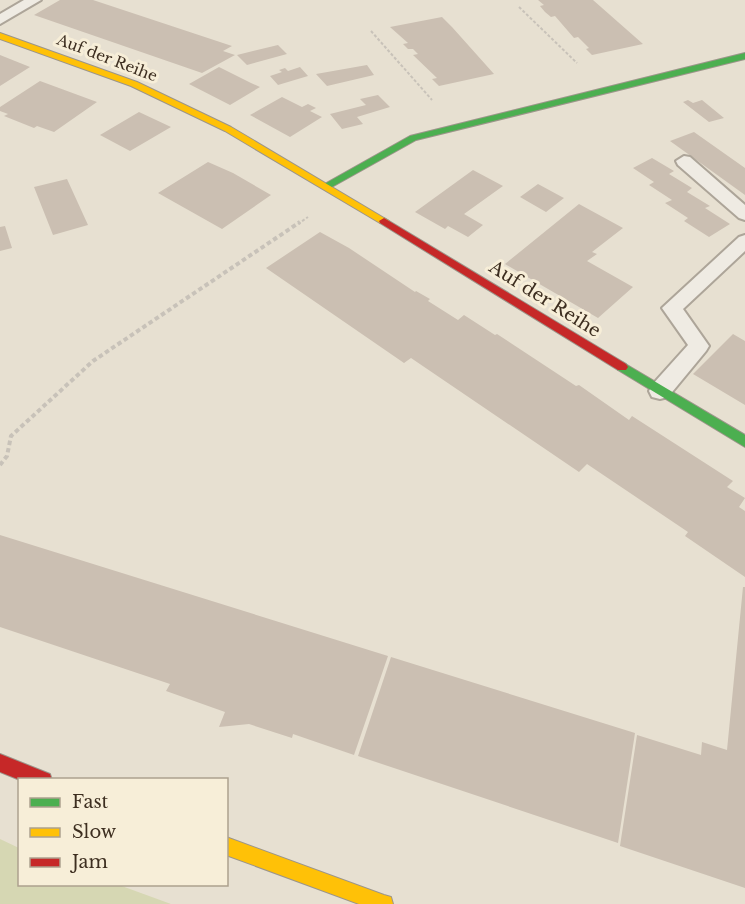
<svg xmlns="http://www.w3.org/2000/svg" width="745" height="904" viewBox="0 0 745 904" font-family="'Libre Baskerville',serif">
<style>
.green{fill:#d6d7b3}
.building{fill:#cbbfb2}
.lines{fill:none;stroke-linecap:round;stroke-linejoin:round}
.lane-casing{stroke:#ada599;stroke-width:4}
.fast-casing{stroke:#9c958a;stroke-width:2}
.slow-casing{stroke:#9c958a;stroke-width:2}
.jam-casing{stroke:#9c958a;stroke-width:2}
.path-far1{stroke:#c8c2b9;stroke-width:2;stroke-dasharray:3 2;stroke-linecap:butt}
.path{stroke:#c8c2b9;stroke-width:4;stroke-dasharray:4.5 3;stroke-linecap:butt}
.lane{fill:#efebe3;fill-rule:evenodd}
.fast{fill:#4caf50;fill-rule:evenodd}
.slow{fill:#ffc107;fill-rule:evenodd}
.jam{fill:#c62828;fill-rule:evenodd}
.labels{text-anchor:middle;stroke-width:6;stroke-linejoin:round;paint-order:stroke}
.far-street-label{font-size:15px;fill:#3d2e20;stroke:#f7eed8}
.street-label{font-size:18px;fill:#3d2e20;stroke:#f7eed8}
</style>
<rect width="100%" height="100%" fill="#e7e0d1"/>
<path class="green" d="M 0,839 L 19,848 L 20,884 L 119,885 L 171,904 L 0,904 Z"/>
<path class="building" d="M 60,0 L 93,0 L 232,46 L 223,51 L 235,55 L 202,73 L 34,15 Z
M 538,0 L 593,0 L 643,44 L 592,55 L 586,49 L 589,48 L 578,37 L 574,38 L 555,16 L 551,17 L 545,12 L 540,6 L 544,5 Z
M 442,17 L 452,27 L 494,74 L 439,86 L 432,79 L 437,78 L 413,55 L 418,54 L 413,49 L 408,49 L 403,44 L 408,43 L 390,27 Z
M 278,45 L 287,54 L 247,65 L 237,55 Z
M 0,55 L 30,67 L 0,86 Z
M 367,65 L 374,75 L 327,86 L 316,74 Z
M 219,67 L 251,83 L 260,87 L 230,105 L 189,84 Z
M 300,67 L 308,76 L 278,85 L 270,76 L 282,72 L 279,70 L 285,68 L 288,71 Z
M 40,81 L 97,102 L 54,132 L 37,126 L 34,128 L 4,116 L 8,114 L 0,111 L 0,107 Z
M 378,95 L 390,107 L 357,117 L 363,124 L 342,129 L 330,114 L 366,105 L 360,99 Z
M 282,97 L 302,107 L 308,104 L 316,108 L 310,111 L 322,117 L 290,137 L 250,115 Z
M 688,100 L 693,103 L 702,100 L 724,118 L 709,122 L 683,102 Z
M 139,112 L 171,127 L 130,151 L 100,135 Z
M 694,132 L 745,168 L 745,195 L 670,141 Z
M 652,158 L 674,171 L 669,174 L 692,188 L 687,192 L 710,206 L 705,208 L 730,224 L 709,237 L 684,221 L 688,218 L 665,203 L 672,200 L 649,185 L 654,182 L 633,168 Z
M 208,162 L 233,173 L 271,195 L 222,229 L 158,193 Z
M 473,170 L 503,186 L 464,214 L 483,225 L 468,237 L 448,226 L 445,229 L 415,212 Z
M 67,179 L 88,225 L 53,235 L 34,187 Z
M 538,184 L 562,197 L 564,198 L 546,212 L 520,197 Z
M 579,204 L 623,228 L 592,252 L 597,254 L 587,261 L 633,287 L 598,318 L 505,264 Z
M 5,226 L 12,248 L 0,251 L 0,227 Z
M 320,232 L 349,248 L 415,292 L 416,291 L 430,299 L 428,301 L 458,320 L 464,315 L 495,335 L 497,334 L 576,386 L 579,385 L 629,420 L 632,416 L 733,481 L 727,487 L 745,498 L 739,507 L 745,511 L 745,577 L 685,536 L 688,532 L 587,464 L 579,472 L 411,358 L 404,363 L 266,268 Z
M 733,334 L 745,341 L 745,405 L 693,374 Z
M 0,535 L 388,656 L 354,755 L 293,734 L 292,738 L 249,724 L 219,727 L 225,712 L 166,691 L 170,684 L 0,627 Z
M 743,587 L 745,587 L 745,888 L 620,846 L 637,735 L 701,755 L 702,742 L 727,750 Z
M 391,657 L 635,733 L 618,843 L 358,756 Z"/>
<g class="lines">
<g class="lane-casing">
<path id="lane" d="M 24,0 L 41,0 L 0,24 L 0,14 Z
M 684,156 L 690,157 L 745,205 L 745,220 L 739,218 L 678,165 L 676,161 Z
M 745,235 L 745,251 L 683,309 L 709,346 L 706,351 L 668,397 L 660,399 L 652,397 L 649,391 L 652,385 L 688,345 L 662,308 L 739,237 Z"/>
</g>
<g class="fast-casing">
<path id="fast" d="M 745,53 L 745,59 L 416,140 L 330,188 L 322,188 L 321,186 L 410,136 Z
M 622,362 L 745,435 L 745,447 L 618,370 L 616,367 L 618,364 Z"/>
</g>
<g class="slow-casing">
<path id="slow" d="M 0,33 L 137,82 L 231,127 L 389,221 L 388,223 L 380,223 L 225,131 L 131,86 L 0,39 Z
M 226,837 L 384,895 L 391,897 L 393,904 L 359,904 L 226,855 Z"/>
</g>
<g class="jam-casing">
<path id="jam" d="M 384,218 L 626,364 L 628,367 L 626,370 L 618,370 L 380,223 L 379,221 Z
M 0,754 L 50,774 L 52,780 L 20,780 L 0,772 Z"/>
</g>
<path class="path-far1" d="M 519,7 L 577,63
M 371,31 L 432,100
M 298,224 L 308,217"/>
<path class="path" d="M 0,465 L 7,456 L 11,436 L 93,361 L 300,222"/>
<use href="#lane" class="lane"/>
<use href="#fast" class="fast"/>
<use href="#slow" class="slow"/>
<use href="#jam" class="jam"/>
</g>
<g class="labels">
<g class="far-street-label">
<text transform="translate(107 58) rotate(21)" y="5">Auf der Reihe</text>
</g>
<g class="street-label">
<text transform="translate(545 299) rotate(32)" y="6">Auf der Reihe</text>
</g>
</g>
<rect x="18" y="778" width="210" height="108" fill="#f7eed8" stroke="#ada18e" stroke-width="1.5"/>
<rect x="30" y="798" width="30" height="9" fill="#4caf50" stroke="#ada18e" stroke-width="1.5"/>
<text x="72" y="808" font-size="18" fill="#3d2e20">Fast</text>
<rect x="30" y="828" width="30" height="9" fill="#ffc107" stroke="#ada18e" stroke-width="1.5"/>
<text x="72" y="838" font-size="18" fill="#3d2e20">Slow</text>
<rect x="30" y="858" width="30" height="9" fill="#c62828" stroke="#ada18e" stroke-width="1.5"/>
<text x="72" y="868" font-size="18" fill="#3d2e20">Jam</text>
</svg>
